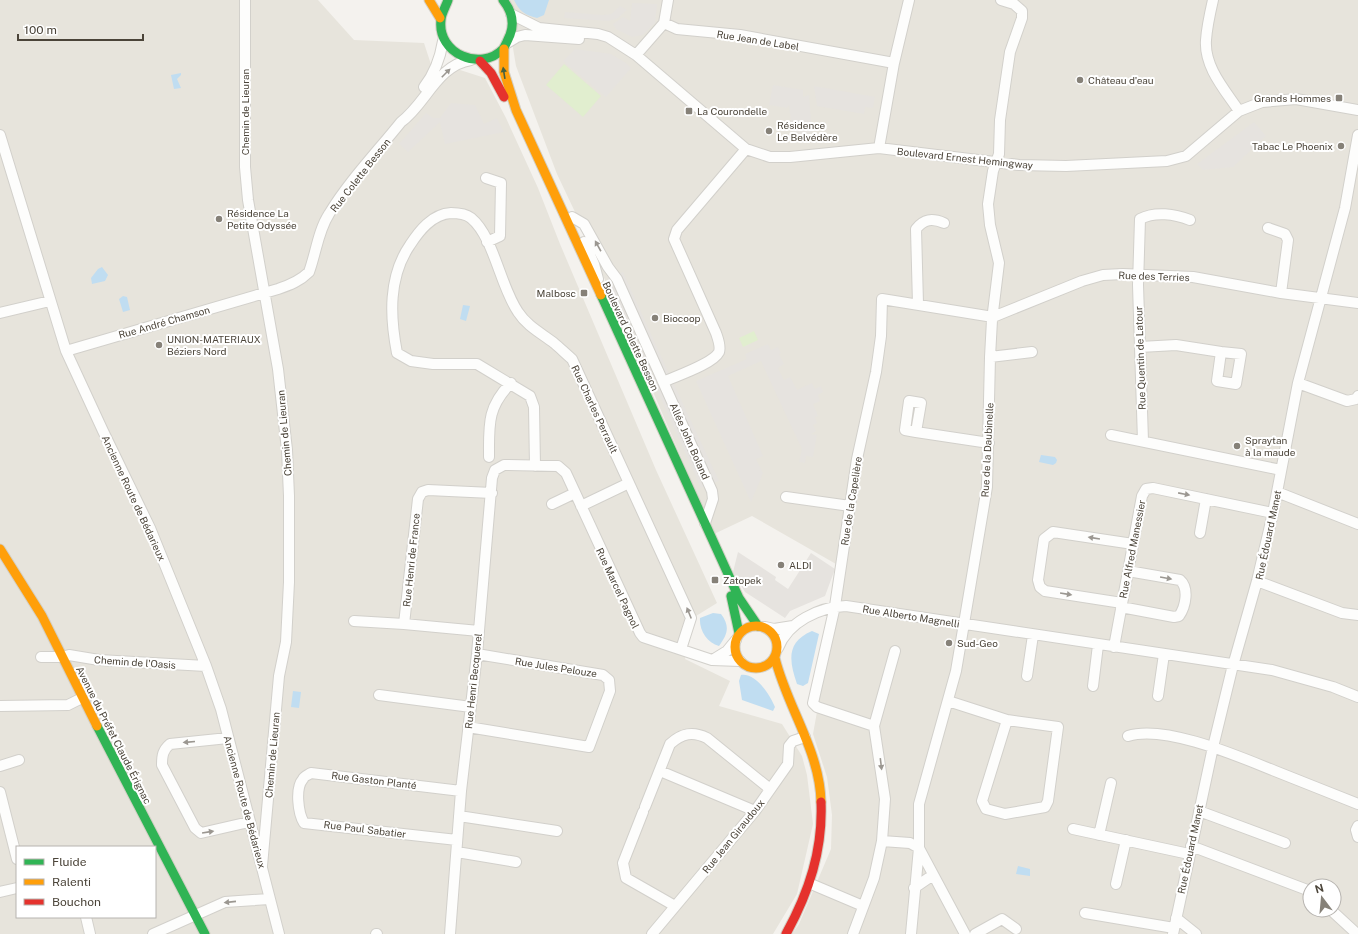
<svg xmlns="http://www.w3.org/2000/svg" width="1358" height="934" viewBox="0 0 1358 934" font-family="'Public Sans',sans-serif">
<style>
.residential{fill:#e7e4dc;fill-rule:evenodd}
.garden{fill:#e1eecf}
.parking{fill:#e6e3df}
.water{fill:#c0ddf1}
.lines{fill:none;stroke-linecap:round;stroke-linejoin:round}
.street-casing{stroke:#d2d0cb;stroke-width:12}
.fast-casing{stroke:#d3cfc5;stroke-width:11}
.slow-casing{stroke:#d3cfc5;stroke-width:11}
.jam-casing{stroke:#d3cfc5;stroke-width:11}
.street{stroke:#fdfdfc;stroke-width:10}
.fast{stroke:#30b455;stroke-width:9}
.slow{stroke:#ff9f0a;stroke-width:9}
.jam{stroke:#e5322d;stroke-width:9}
.oneway{fill:#9b9791}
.oneway2{fill:#446040}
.poi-dot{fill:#868178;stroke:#fff;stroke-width:1.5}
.labels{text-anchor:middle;stroke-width:4;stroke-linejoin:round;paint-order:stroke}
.street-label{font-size:10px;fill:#4b4439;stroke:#fff}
.poi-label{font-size:10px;fill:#4b4439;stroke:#fff;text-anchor:start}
</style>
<rect width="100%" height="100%" fill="#f4f2ee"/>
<path class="residential" d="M 0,0 L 318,0 L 354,40 L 424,43 L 438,86 L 457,69 L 485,78 L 506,118 L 538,188 L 560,244 L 656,470 L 717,603 L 696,616 L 685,659 L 730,681 L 719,706 L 782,724 L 802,756 L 807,775 L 813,824 L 797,894 L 773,934 L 0,934 ZM 17,847 L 155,847 L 155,917 L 17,917 Z
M 505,0 L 1358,0 L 1358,934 L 792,934 L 799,924 L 831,849 L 832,815 L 827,777 L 813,734 L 843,568 L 752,516 L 714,534 L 584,231 L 557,174 L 516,66 ZM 1310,886 L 1334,886 L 1334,910 L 1310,910 Z"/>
<path class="garden" d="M 564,64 L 601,96 L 583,117 L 546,85 Z
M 754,331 L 758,340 L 743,347 L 739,338 Z"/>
<path class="parking" d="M 632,3 L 657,4 L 655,23 L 643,35 L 632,37 L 616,29 L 613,24 L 623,17 L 630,21 Z
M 620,6 L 627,10 L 618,18 L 609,21 L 564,18 L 565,12 L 602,15 L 611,14 Z
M 575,49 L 611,54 L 626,63 L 631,68 L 606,97 L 563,61 Z
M 773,85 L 803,90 L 803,97 L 809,95 L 812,133 L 806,134 L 806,137 L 793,139 L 789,105 L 787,108 L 769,105 Z
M 814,86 L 875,97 L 873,108 L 865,107 L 864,114 L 817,106 Z
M 451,103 L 475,105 L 484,124 L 497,118 L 504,132 L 445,144 L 440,122 L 408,152 L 399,144 L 426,113 L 433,118 L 440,118 Z
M 1254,122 L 1266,136 L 1233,167 L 1203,170 L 1197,164 Z
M 623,272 L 664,363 L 719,481 L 701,488 L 607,278 Z
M 768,344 L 771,350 L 778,347 L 781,353 L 779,354 L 784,364 L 778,368 L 784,380 L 790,377 L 797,390 L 812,383 L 815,389 L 821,386 L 823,392 L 818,395 L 820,401 L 813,404 L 818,416 L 815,417 L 817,423 L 813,425 L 816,431 L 811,434 L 817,435 L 813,457 L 806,456 L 805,463 L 799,462 L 802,449 L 761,361 L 728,376 L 763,456 L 756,459 L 763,473 L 751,502 L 696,381 L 747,359 L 745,354 Z
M 738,552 L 776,577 L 775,580 L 788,589 L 811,553 L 835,569 L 825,596 L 790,611 L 785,618 L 745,592 L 733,572 Z"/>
<path class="water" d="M 514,0 L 549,0 L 544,15 L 537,18 C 525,15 519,11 514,0 Z
M 181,73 L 181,75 L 177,79 L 181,88 L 174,89 L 171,75 Z
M 102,267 L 108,275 L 105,281 L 92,284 L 91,278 L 98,269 Z
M 123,296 L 127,297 L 130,310 L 123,312 L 119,299 Z
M 463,305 L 470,306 L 466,321 L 460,319 Z
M 1041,455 L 1055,457 L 1057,460 L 1056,463 L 1053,465 L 1039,462 Z
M 713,613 L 721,614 C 730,626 728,634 719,646 C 707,643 699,630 700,618 Z
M 812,631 L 819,634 L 808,683 L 803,686 L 797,684 C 789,661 786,642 812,631 Z
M 741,675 C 756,673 770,695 775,707 L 773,711 L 742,700 L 739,681 Z
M 293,691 L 301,692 L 299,708 L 291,707 Z
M 1018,866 L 1030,869 L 1030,876 L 1016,874 Z"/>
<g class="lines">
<g class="street-casing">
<path id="street" d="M 245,0 L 245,167 L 248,200 L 278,369 L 287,450 L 289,496 L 289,582 L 286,642 L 279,676 L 262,866
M 1213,0 C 1210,13 1207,26 1206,40 C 1204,67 1225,90 1239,111
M 511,14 L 539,28 L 598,34 L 608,37 L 636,55 L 746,149 L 770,157 L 790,157 L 879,148 L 1019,165 L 1066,166 L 1167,161 L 1186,156 L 1239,111 L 1262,102 L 1296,99 L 1358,110
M 664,23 L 668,0
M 507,43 L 517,37 L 525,35 L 579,39
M 636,55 L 664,23 L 677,29 L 740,35 L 894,63
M 424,87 C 435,73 440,59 443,41
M 0,135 L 66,351 L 103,431 L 150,528 L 206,666 L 221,709 L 279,934
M 879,148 L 894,63 L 909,0
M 486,178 L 501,183 L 500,236 L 487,242
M 572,217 L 584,224 L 608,267 L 617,279 L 712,491 L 713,499 L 705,523
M 1268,228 L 1285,234 L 1288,240 L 1281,293
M 584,242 L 594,264 L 598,279
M 918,304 L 916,229 C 924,219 932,218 944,223
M 0,313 L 50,301
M 1140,347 L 1176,345 L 1221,352 L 1217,381 L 1236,384 L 1241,354 L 1221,352
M 66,351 L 278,289 C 290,285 300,281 309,272 C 316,253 318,231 329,214 C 349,181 377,152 401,122 C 426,104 437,65 471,60
M 990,357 L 1032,352
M 663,382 C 676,376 713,364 719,352 C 721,346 718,339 716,333 L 674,239 L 677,230 L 746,149
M 1298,383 L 1347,401 L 1356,399 L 1358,396
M 916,432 L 905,430 L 909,401 L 921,403 L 916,432 L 989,443
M 1111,435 L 1281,470
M 1143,441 L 1138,285 L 1140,219 C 1155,211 1175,214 1190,220
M 489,457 C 489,425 487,407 511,383
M 535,466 L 534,407 L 530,396 L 477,364 L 433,364 L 411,361 L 397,353 C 390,317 388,277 410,245 C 419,231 432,214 451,213 C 457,213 466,214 471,218 C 494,237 500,286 518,312 C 527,326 541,333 554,343 C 560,348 566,354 572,359 L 691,618 L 681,649
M 1277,492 L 1358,524
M 786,497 L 850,506
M 552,504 L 575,493
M 581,506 L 629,483
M 1200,533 L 1206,499
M 1257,581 L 1342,613 L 1358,615
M 1122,603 L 1045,591 L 1040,587 L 1038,580 L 1044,539 L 1053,532 L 1133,544
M 1121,607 L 1174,617 L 1179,616 C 1186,606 1189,588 1180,580 L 1128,571
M 354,621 L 404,624
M 765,627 L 774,629 L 793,626
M 479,631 L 404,624 L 418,499 L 422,492 L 428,490 L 492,493
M 1114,647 L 1142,496 L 1146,489 L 1153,488 L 1273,513
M 778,648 C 788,622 819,607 846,606 L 1272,670 L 1333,687 L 1358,697
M 41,657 L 62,657 L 69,655 L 99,660 L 206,666
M 714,659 L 727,651 L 736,640
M 1027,676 L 1033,635
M 1093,686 L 1098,645
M 379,695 L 471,707
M 1158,696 L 1164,654
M 948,701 L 1007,720 L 982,801 L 986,809 L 1005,814 L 1045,807 L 1048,801 L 1058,727 L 1007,720
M 0,706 L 68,705 L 82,698
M 874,726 L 817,707 L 813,703 L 835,606 L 857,459 L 876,372 L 881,336 L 882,299 L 993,317 L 1082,281 L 1103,275 L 1123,274 L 1193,277 L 1281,293 L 1358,303
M 468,727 L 589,747 L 610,691 L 609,680 L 603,675 L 477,654
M 1128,736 C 1165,724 1240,757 1275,771 C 1303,782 1330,793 1358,804
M 228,738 L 170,744 C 163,750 162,755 162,765 L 195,828 L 201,833 L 249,822
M 0,766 L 19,760
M 660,771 L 755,811
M 0,792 L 17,859
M 645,807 L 670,744 C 682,733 693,731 707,738 L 770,789
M 1199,811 L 1285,843
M 643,812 L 623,863 L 626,878 L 675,906
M 459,816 L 557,831
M 1358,826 L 1356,830 L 1358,837
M 1073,829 L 1189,854
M 1099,835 L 1111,783
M 457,840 L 304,823 C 298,813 295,788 303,779 C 304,776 308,775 311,773 L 461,791
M 882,841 L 910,843 L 919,848 L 965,934
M 1191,846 L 1310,891
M 457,852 L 516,862
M 811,884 L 863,906
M 1116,884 L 1126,840
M 914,888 L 933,875
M 0,892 L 17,888
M 1331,910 L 1357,934
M 1085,913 L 1174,928
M 86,917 L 90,934
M 1176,918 L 1196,934
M 153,934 L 225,902 L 269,899
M 376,934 L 377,934
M 450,934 L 461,791 L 477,654 L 492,478 L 495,470 L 504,465 L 558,466 L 566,473 L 640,633 L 643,637 L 712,660 L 740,661
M 652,934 L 755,811 L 788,764 L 789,746 L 793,741 L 805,737
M 853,934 L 874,878 L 882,841 L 885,799 L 874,726 L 895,651
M 911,934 L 919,848 L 919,804 L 956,671 L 987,487 L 990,357 L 992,320 L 999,263 L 990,225 L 988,204 L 993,171 L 999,154 L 1000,120 L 1010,52 L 1022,18 L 1022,11 L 1014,4 L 1001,0
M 975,934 L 1002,919 L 1016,929
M 1173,934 L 1213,747 L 1232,669 L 1257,581 L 1273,513 L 1298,383 L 1345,208 L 1358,135"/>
</g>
<g class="fast-casing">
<path id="fast" d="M 448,0 C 446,6 441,14 441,20 C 437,54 481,72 503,49 C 506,45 508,39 510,35 C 515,22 511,10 503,0
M 601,295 L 739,598 L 758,626
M 731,596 L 739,633
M 97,726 L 205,934"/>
</g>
<g class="slow-casing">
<path id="slow" d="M 429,0 L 440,18
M 504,49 L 504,72 L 516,110 L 601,295
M 0,549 L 42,616 L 97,726
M735 647a21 21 0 1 1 42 0a21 21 0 1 1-42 0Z
M 775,658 C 787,707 820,751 821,802"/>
</g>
<g class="jam-casing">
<path id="jam" d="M 480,61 L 491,73 L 504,97
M 786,934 C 809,892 823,850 821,802"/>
</g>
<use href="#street" class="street"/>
<use href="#fast" class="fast"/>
<use href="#slow" class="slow"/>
<use href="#jam" class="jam"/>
</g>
<defs><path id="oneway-solid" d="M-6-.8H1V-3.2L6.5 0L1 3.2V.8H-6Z"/></defs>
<g class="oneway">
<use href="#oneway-solid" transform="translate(446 73) rotate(-45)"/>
<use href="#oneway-solid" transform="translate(598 246) rotate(-119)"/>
<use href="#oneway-solid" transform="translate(1184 494) rotate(11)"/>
<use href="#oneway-solid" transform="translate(1094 538) rotate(-171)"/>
<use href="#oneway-solid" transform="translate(1166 578) rotate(10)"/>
<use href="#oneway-solid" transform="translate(1066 594) rotate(9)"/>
<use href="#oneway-solid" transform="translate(689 613) rotate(-112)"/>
<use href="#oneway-solid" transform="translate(189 742) rotate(175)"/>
<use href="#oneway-solid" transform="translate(881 764) rotate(83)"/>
<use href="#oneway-solid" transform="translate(208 832) rotate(-9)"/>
<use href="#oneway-solid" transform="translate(230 902) rotate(174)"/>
</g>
<use class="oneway2" href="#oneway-solid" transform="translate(504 73) rotate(-99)"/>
<g class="poi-dot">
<circle cx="1080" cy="80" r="4"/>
<rect x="1335" y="94" width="8" height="8" rx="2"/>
<rect x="685" y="107" width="8" height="8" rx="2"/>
<circle cx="769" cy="131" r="4"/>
<circle cx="1341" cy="146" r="4"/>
<circle cx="219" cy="219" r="4"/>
<rect x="580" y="289" width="8" height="8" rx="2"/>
<circle cx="655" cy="318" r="4"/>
<circle cx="159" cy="345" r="4"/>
<circle cx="1237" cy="446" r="4"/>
<circle cx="781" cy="565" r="4"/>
<rect x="711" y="576" width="8" height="8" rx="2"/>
<circle cx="949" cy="643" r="4"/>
</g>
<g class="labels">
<g class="street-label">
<text transform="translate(758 40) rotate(9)" y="4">Rue Jean de Label</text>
<text transform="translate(245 112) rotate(-90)" y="4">Chemin de Lieuran</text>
<text transform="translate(965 158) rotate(6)" y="4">Boulevard Ernest Hemingway</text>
<text transform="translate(360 175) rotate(-52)" y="4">Rue Colette Besson</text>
<text transform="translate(1154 276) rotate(2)" y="4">Rue des Terries</text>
<text transform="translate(164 322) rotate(-16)" y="4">Rue André Chamson</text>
<text transform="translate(631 336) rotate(65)" y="4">Boulevard Colette Besson</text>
<text transform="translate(1140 358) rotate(-92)" y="4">Rue Quentin de Latour</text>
<text transform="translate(595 409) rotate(65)" y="4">Rue Charles Perrault</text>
<text transform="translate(284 433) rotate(-95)" y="4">Chemin de Lieuran</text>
<text transform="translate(690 441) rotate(66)" y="4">Allée John Boland</text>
<text transform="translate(987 450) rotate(-87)" y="4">Rue de la Daubinelle</text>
<text transform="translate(134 498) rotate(65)" y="4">Ancienne Route de Bédarieux</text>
<text transform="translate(851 501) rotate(-81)" y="4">Rue de la Capelière</text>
<text transform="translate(1268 535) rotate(-78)" y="4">Rue Édouard Manet</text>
<text transform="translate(1132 549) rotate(-79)" y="4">Rue Alfred Manessier</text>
<text transform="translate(411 560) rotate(-84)" y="4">Rue Henri de France</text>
<text transform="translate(618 588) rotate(65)" y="4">Rue Marcel Pagnol</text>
<text transform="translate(911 616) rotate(9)" y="4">Rue Alberto Magnelli</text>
<text transform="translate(135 662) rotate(4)" y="4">Chemin de l'Oasis</text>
<text transform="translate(556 667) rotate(9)" y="4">Rue Jules Pelouze</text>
<text transform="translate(473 681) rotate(-84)" y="4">Rue Henri Becquerel</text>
<text transform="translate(114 735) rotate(63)" y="4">Avenue du Préfet Claude Érignac</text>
<text transform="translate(272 755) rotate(-85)" y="4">Chemin de Lieuran</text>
<text transform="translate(374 780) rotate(7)" y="4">Rue Gaston Planté</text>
<text transform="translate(245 802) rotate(75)" y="4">Ancienne Route de Bédarieux</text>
<text transform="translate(365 829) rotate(7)" y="4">Rue Paul Sabatier</text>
<text transform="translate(733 836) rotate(-51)" y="4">Rue Jean Giraudoux</text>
<text transform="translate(1190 849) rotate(-78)" y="4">Rue Édouard Manet</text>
</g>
<g class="poi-label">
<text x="1088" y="84">Château d'eau</text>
<text x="1331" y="102" text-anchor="end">Grands Hommes</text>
<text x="697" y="115">La Courondelle</text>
<text x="777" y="129">Résidence<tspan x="777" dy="12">Le Belvédère</tspan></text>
<text x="1333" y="150" text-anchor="end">Tabac Le Phoenix</text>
<text x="227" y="217">Résidence La<tspan x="227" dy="12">Petite Odyssée</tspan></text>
<text x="576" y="297" text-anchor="end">Malbosc</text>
<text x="663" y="322">Biocoop</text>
<text x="167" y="343">UNION-MATERIAUX<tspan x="167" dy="12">Béziers Nord</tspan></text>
<text x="1245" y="444">Spraytan<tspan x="1245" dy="12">à la maude</tspan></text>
<text x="789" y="569">ALDI</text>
<text x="723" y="584">Zatopek</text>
<text x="957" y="647">Sud-Geo</text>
</g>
</g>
<rect x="16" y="846" width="140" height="72" fill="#ffffff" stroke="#b7b4b0"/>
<rect x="24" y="859" width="20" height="6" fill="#30b455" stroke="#b7b4b0"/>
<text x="52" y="866" font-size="12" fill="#4b4439">Fluide</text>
<rect x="24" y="879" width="20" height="6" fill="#ff9f0a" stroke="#b7b4b0"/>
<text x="52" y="886" font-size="12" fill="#4b4439">Ralenti</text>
<rect x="24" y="899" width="20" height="6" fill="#e5322d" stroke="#b7b4b0"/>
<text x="52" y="906" font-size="12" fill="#4b4439">Bouchon</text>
<g transform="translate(1322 898) rotate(344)"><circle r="19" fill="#ffffff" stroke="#b7b4b0"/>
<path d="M0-3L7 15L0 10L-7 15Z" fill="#868178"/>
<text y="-6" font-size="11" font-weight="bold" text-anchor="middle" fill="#4b4439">N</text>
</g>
<path d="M18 34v6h125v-6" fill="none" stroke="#4b4439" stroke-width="2"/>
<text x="24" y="34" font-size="12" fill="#4b4439" stroke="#ffffff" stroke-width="3" paint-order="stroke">100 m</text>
</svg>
